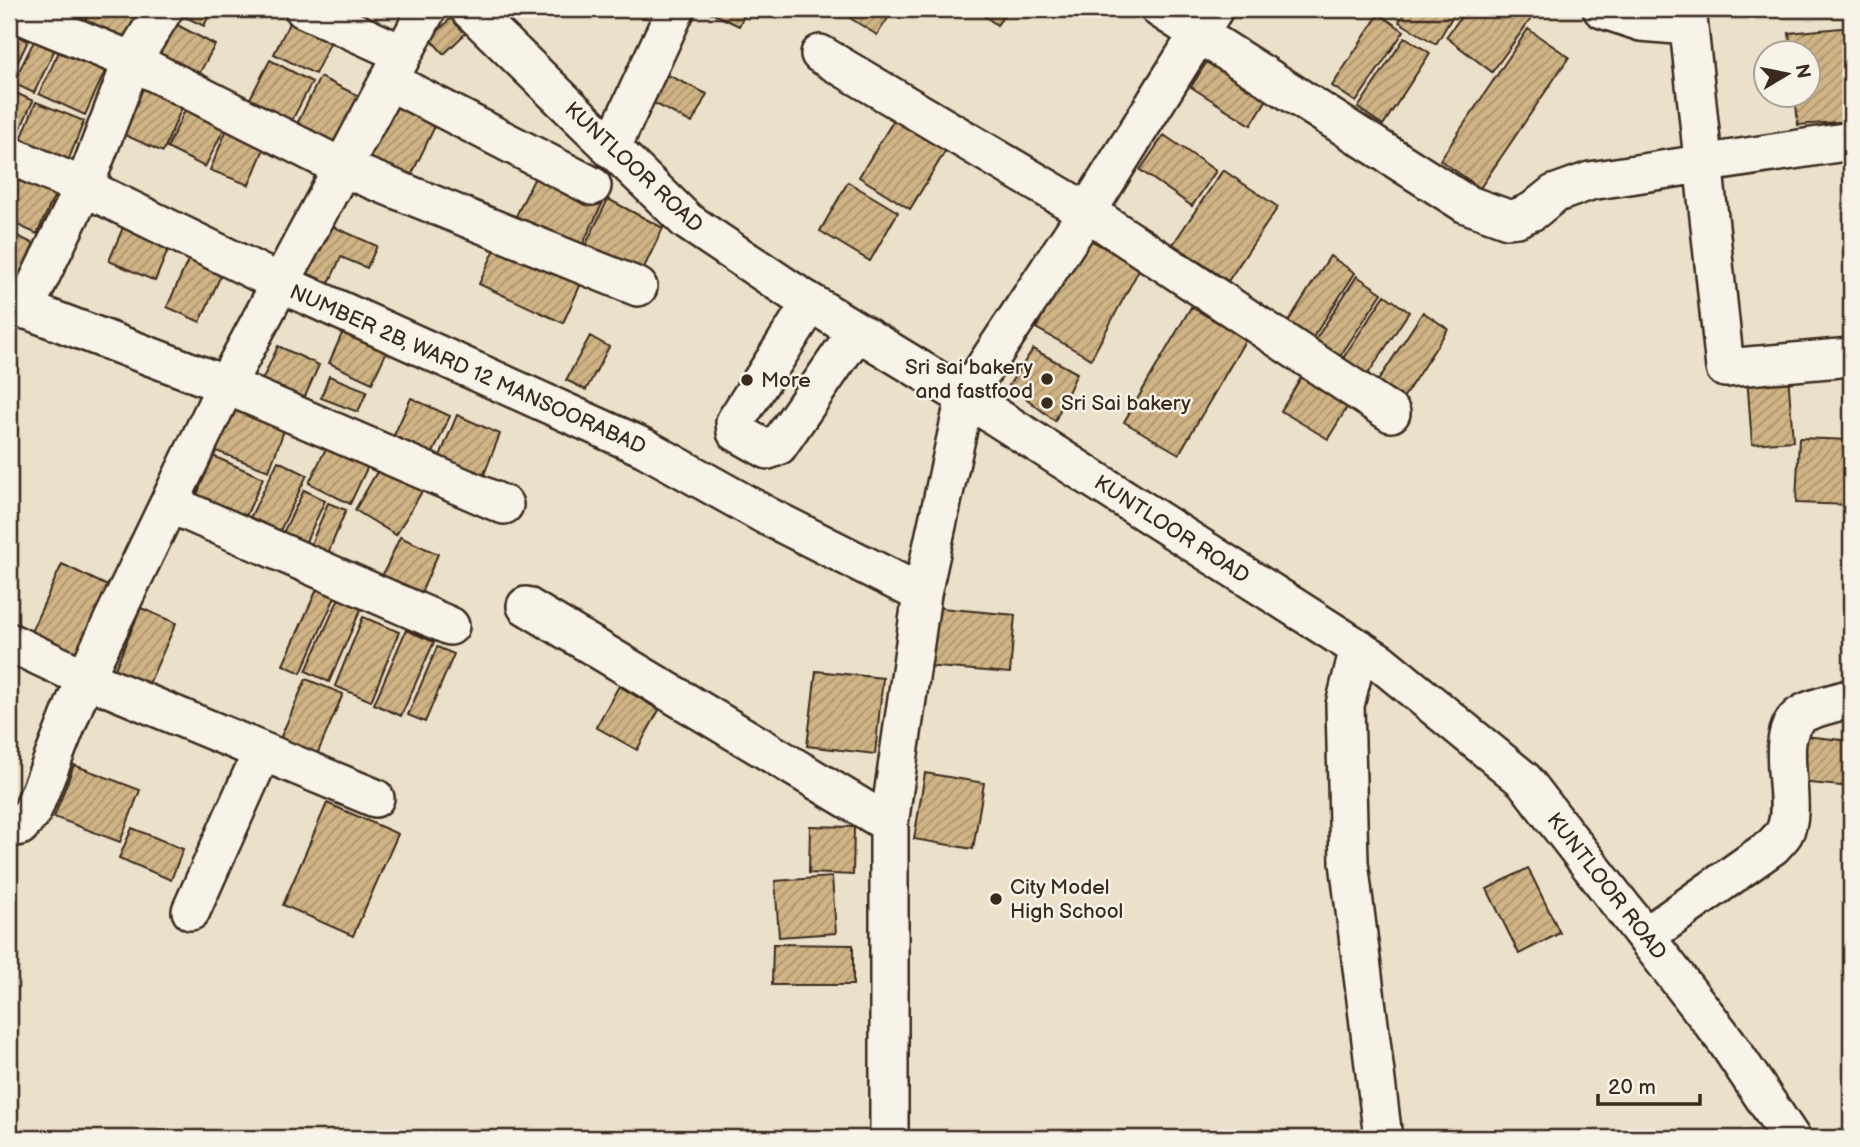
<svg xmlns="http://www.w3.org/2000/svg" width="1860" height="1147" viewBox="0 0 1860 1147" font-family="'Balsamiq Sans',sans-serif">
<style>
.building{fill:url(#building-hatch);stroke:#3b2a1e;stroke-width:2}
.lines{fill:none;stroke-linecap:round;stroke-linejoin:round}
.minor-casing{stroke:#3b2a1e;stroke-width:42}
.minor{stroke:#f7f3e8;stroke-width:37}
.poi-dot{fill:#3b2a1e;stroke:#f7f3e8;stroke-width:2.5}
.labels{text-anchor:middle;stroke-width:5;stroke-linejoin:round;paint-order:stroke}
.street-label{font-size:21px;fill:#3b2a1e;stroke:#f7f3e8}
.poi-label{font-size:21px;fill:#3b2a1e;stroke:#f7f3e8;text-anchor:start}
</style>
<defs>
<pattern id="building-hatch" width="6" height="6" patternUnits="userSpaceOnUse" patternTransform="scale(1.75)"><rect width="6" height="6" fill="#d0b485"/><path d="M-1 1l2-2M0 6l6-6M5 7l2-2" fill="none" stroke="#aa936c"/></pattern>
</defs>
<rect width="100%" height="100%" fill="#ebe0ca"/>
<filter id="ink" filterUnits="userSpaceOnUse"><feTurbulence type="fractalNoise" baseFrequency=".0143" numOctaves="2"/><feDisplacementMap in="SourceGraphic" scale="14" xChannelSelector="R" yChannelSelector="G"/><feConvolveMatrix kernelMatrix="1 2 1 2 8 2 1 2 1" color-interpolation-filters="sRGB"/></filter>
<g filter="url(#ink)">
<path class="building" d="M 34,9 L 80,9 L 69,32 Z
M 91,9 L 143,9 L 128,41 L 85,21 Z
M 179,9 L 212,9 L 204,26 L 177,13 Z
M 703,9 L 747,9 L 739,26 Z
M 829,9 L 844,9 L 840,15 Z
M 856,9 L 894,9 L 877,35 L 850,18 Z
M 975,9 L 1009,9 L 997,25 Z
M 1383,9 L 1400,9 L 1395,16 Z
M 1407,9 L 1457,9 L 1436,44 L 1399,22 Z
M 1467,9 L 1538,9 L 1492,72 L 1446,37 Z
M 294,13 L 335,33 L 315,74 L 274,54 Z
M 455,14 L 470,29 L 444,54 L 430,39 Z
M 1379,14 L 1404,31 L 1356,102 L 1332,86 Z
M 168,20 L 215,45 L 194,83 L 148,58 Z
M 1851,27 L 1851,121 L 1798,125 L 1795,94 L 1808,94 L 1808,52 L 1791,52 L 1789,33 Z
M 1528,29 L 1569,57 L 1480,188 L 1440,160 Z
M 12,33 L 28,41 L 9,80 L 9,41 Z
M 37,35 L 57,45 L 34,93 L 13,83 Z
M 1405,37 L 1430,53 L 1383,125 L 1358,108 Z
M 62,45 L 107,67 L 85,115 L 39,94 Z
M 1214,50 L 1274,88 L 1251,125 L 1191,87 Z
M 270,60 L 312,82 L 286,132 L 244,110 Z
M 666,74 L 707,94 L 692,123 L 652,102 Z
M 320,77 L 367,100 L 342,152 L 295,128 Z
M 130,82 L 183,105 L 163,152 L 111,129 Z
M 12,91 L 33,101 L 12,147 L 9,146 L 9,98 Z
M 387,92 L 439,118 L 408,182 L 356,156 Z
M 36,102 L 84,121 L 64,171 L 16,152 Z
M 186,108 L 225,127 L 205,167 L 167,148 Z
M 895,118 L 946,150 L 910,209 L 859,177 Z
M 227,129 L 265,146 L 249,185 L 210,170 Z
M 1164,135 L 1216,171 L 1192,206 L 1140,170 Z
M 9,166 L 58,188 L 37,234 L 9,221 Z
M 540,167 L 605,198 L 579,252 L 514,220 Z
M 1223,170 L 1278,207 L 1228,281 L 1173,244 Z
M 848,182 L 898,212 L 870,261 L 820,231 Z
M 608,199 L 663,228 L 637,282 L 581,254 Z
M 325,223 L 377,246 L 367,268 L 341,257 L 329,283 L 304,272 Z
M 124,225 L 170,245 L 155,281 L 109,261 Z
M 9,232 L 36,245 L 12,294 L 9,292 Z
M 501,236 L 585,275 L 563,323 L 479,284 Z
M 1085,237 L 1140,268 L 1091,359 L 1036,328 Z
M 193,249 L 226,264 L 200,322 L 167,307 Z
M 1330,256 L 1355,273 L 1308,345 L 1284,328 Z
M 1357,276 L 1382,293 L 1335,364 L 1310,348 Z
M 1385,295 L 1409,312 L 1362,383 L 1337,367 Z
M 1191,307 L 1246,339 L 1179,454 L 1124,422 Z
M 1423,312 L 1448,329 L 1401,401 L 1376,384 Z
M 348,320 L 392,340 L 372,383 L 329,363 Z
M 590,336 L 609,347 L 586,390 L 566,380 Z
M 278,346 L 319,365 L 299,410 L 257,391 Z
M 1033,349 L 1077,373 L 1055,421 L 1009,385 Z
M 1788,373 L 1793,441 L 1752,444 L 1747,377 Z
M 329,376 L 367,391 L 358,412 L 321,398 Z
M 1302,376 L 1349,404 L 1328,439 L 1281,411 Z
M 411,398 L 450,416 L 428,464 L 389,446 Z
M 233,404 L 286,425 L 269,471 L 216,451 Z
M 457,415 L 500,434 L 481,482 L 437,463 Z
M 1799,438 L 1851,440 L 1851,505 L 1796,503 Z
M 328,444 L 369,464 L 350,504 L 309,483 Z
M 213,456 L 263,478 L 244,521 L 195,499 Z
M 385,458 L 427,483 L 396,535 L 355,510 Z
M 278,461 L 307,475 L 276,539 L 247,524 Z
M 304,490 L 325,501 L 302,550 L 280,539 Z
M 328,503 L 346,510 L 324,563 L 306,556 Z
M 400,537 L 438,554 L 418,600 L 379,583 Z
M 62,564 L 116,590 L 84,659 L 30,634 Z
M 317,589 L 335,597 L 301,673 L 283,665 Z
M 339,598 L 361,609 L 329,682 L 306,671 Z
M 930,607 L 1015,615 L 1010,673 L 925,666 Z
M 141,608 L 176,623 L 148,686 L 114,671 Z
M 363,617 L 399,632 L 371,701 L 335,686 Z
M 406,630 L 434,642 L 401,716 L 374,704 Z
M 437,647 L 454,654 L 425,722 L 408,715 Z
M 816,671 L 883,678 L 875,754 L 807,746 Z
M 306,679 L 343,694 L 316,757 L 279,741 Z
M 619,686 L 659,710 L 637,750 L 596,727 Z
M 1804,736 L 1851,741 L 1851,787 L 1800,782 Z
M 74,765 L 140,790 L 120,842 L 54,817 Z
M 925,773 L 984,783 L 973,849 L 914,839 Z
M 327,803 L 398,834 L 353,936 L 283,905 Z
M 810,826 L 854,827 L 853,875 L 809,873 Z
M 132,828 L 183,849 L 171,880 L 119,858 Z
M 1528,868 L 1560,933 L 1519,954 L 1487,889 Z
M 832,877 L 836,933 L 779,937 L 775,881 Z
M 773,944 L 853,945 L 853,985 L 772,985 Z"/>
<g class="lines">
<g class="minor-casing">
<path id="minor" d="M 304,9 L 403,54
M 469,9 L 687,221 L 793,292 L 965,397 L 1380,662 L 1524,780 L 1726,1041 L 1791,1138
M 1160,9 L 1466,204 L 1508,219 L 1517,218 L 1533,211 L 1554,194 L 1590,181 L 1851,141
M 1602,9 L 1641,22 L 1688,26
M 1687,9 L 1725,368 L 1851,357
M 9,10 L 132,61 L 343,168 L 638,287
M 820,54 L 1087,212 L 1391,413
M 391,82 L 592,186
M 611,149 L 676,9
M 9,155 L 84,187 L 282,284 L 645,448 L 767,516 L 922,594
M 9,303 L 226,385 L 504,505
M 811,303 L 735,422 L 736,432 L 768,450 L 778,446 L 857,331
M 24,310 L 84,187 L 132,61 L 164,9
M 170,504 L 450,626
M 526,606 L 889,824
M 9,642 L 85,678 L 375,798
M 1359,648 L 1345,705 L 1349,862 L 1383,1138
M 9,829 L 20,826 L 32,812 L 85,678 L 226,385 L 427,9
M 191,911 L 262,752
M 1646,936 L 1773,846 C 1776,842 1781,838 1784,833 C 1801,803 1768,732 1804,713 C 1818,706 1836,703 1851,698
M 889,1138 L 889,824 L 922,594 L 965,397 L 1087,212 L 1214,9"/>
</g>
<use href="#minor" class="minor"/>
</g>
</g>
<g class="poi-dot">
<circle cx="1047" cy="379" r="7"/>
<circle cx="747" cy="380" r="7"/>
<circle cx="1047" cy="403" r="7"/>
<circle cx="996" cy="899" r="7"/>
</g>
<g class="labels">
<g class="street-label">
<text transform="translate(634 167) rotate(43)" y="7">KUNTLOOR ROAD</text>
<text transform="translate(468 369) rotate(24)" y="7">NUMBER 2B, WARD 12 MANSOORABAD</text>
<text transform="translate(1172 529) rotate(33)" y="7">KUNTLOOR ROAD</text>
<text transform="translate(1607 886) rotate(52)" y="7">KUNTLOOR ROAD</text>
</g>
<g class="poi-label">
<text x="1033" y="374" text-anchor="end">Sri sai bakery<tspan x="1033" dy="24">and fastfood</tspan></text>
<text x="761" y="387">More</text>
<text x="1061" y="410">Sri Sai bakery</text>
<text x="1010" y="894">City Model<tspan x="1010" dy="24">High School</tspan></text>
</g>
</g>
<rect width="1860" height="1147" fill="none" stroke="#f7f3e8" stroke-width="35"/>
<rect x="18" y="18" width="1825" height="1112" fill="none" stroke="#3b2a1e" stroke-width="2.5" filter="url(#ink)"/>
<g transform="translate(1787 74) rotate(80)"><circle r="33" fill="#f7f3e8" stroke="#aca397" stroke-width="2"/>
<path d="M0-5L12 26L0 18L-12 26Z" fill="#3b2a1e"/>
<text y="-10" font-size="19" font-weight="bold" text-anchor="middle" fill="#3b2a1e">N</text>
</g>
<path d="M1598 1094v10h102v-10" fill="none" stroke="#3b2a1e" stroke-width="3.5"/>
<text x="1608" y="1094" font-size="21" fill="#3b2a1e" stroke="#f7f3e8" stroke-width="5" paint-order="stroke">20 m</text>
</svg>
